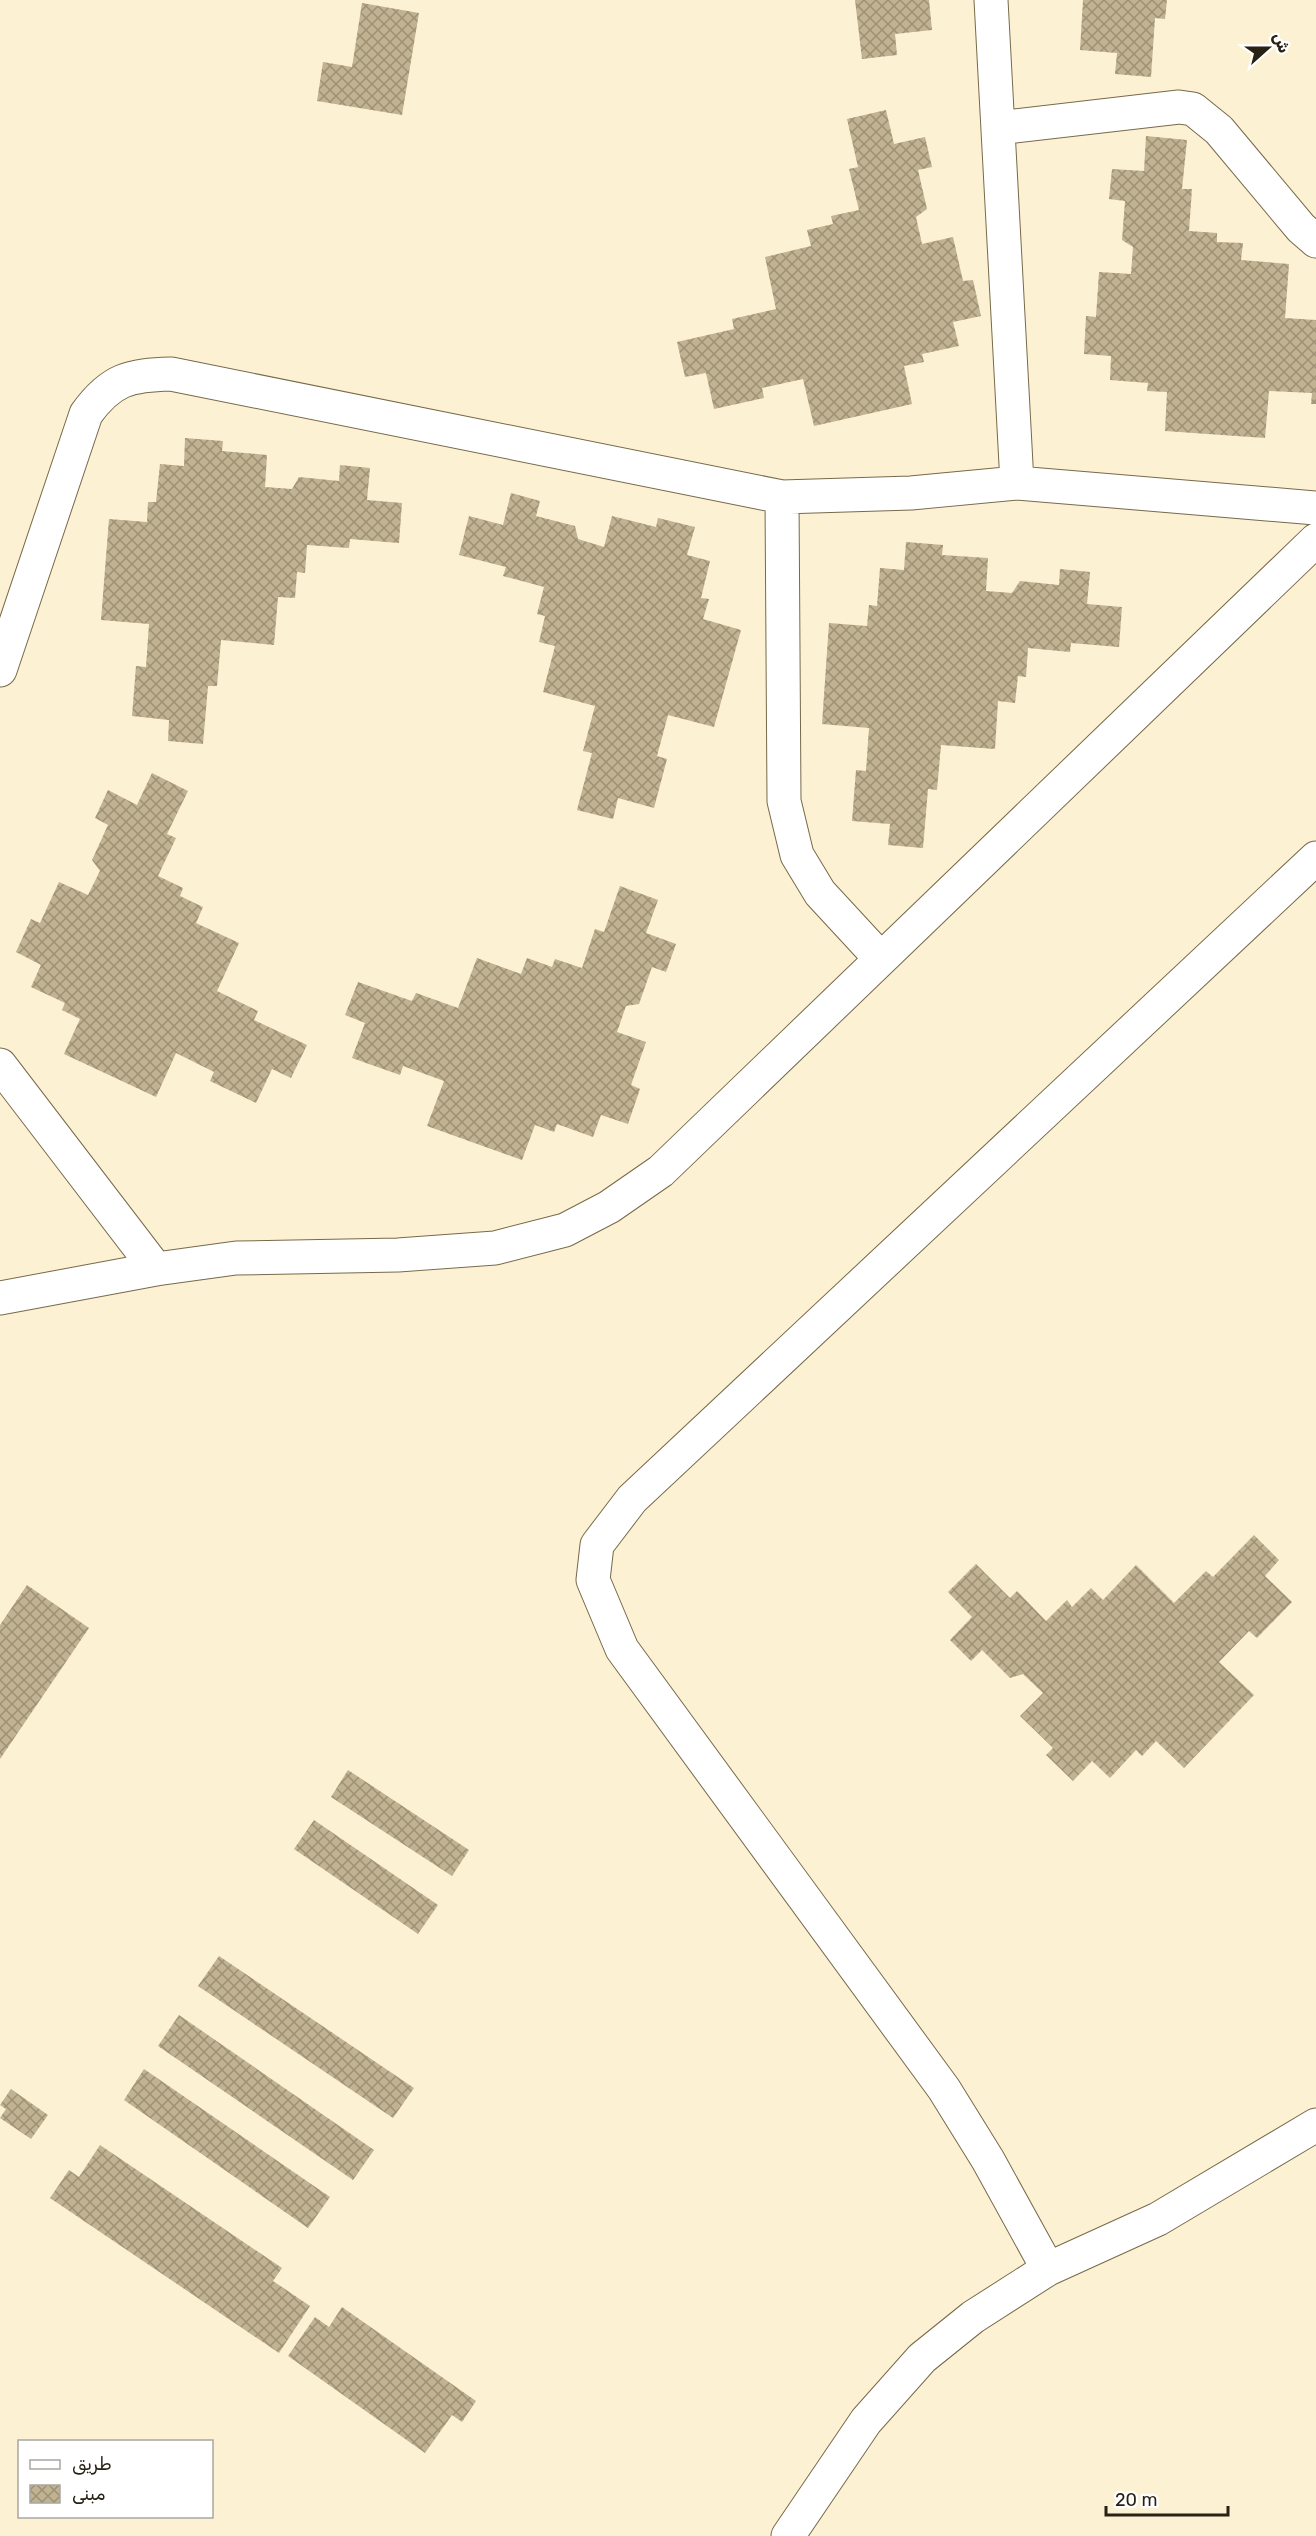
<svg xmlns="http://www.w3.org/2000/svg" width="1316" height="2536" viewBox="0 0 1316 2536" font-family="Rubik,'Noto Sans Arabic',sans-serif">
<style>
.building{fill:url(#building-cross-hatch)}
.lines{fill:none;stroke-linecap:round;stroke-linejoin:round}
.minor-casing{stroke:#776a4a;stroke-width:35}
.minor{stroke:#fff;stroke-width:33}
</style>
<defs>
<pattern id="building-cross-hatch" width="8" height="8" patternUnits="userSpaceOnUse" patternTransform="scale(1.5)"><rect width="8" height="8" fill="#c1b291"/><path d="M0 0l8 8M0 8l8-8" fill="none" stroke="#9d9075"/></pattern>
</defs>
<rect width="100%" height="100%" fill="#fdf1d4"/>
<path class="building" d="M 855,0 L 929,0 L 932,30 L 895,34 L 897,55 L 862,59 Z
M 1083,0 L 1167,0 L 1165,19 L 1155,18 L 1151,77 L 1115,74 L 1117,53 L 1080,50 Z
M 362,3 L 419,13 L 402,115 L 317,101 L 323,62 L 352,67 Z
M 886,110 L 894,144 L 925,137 L 932,167 L 918,170 L 927,209 L 916,217 L 922,244 L 953,237 L 963,281 L 973,280 L 981,316 L 953,322 L 959,346 L 922,354 L 924,362 L 904,366 L 912,404 L 814,426 L 803,379 L 762,388 L 764,398 L 714,409 L 706,373 L 685,377 L 677,342 L 734,329 L 732,319 L 776,309 L 765,257 L 811,246 L 807,230 L 833,224 L 831,216 L 859,210 L 849,169 L 858,167 L 847,119 Z
M 1146,136 L 1187,140 L 1182,189 L 1192,189 L 1189,231 L 1217,233 L 1217,242 L 1243,243 L 1241,260 L 1289,264 L 1285,318 L 1316,320 L 1316,404 L 1311,404 L 1312,393 L 1269,391 L 1265,438 L 1165,431 L 1167,392 L 1147,391 L 1148,383 L 1110,380 L 1111,356 L 1084,354 L 1086,316 L 1096,317 L 1099,272 L 1131,274 L 1133,247 L 1122,240 L 1125,201 L 1109,199 L 1112,169 L 1144,171 Z
M 185,438 L 223,441 L 222,451 L 267,455 L 265,487 L 292,489 L 299,477 L 339,481 L 340,465 L 370,468 L 367,500 L 402,503 L 399,543 L 350,539 L 349,548 L 307,545 L 305,573 L 297,572 L 295,598 L 278,597 L 274,645 L 221,640 L 217,686 L 208,686 L 203,744 L 168,741 L 169,720 L 132,716 L 136,666 L 146,667 L 149,624 L 101,620 L 109,519 L 147,522 L 148,502 L 156,502 L 160,464 L 184,466 Z
M 511,493 L 540,501 L 536,516 L 575,526 L 578,539 L 604,547 L 612,516 L 656,527 L 658,518 L 695,527 L 687,555 L 710,561 L 701,598 L 709,599 L 703,619 L 741,630 L 714,727 L 668,715 L 657,756 L 667,759 L 654,808 L 618,798 L 613,819 L 577,810 L 592,753 L 583,751 L 595,706 L 543,692 L 555,646 L 539,642 L 545,616 L 537,614 L 544,587 L 503,576 L 506,567 L 459,555 L 469,516 L 503,525 Z
M 906,542 L 943,545 L 942,555 L 988,558 L 986,591 L 1012,593 L 1020,581 L 1059,585 L 1060,569 L 1090,572 L 1087,604 L 1122,607 L 1119,647 L 1071,643 L 1070,652 L 1028,648 L 1026,677 L 1018,676 L 1015,703 L 998,701 L 995,749 L 941,745 L 937,790 L 928,789 L 923,848 L 888,845 L 890,824 L 852,821 L 856,770 L 866,771 L 869,728 L 822,724 L 829,623 L 867,626 L 869,605 L 877,606 L 880,568 L 904,570 Z
M 152,773 L 188,791 L 167,834 L 176,838 L 158,876 L 183,888 L 180,896 L 203,907 L 196,923 L 239,943 L 217,991 L 258,1011 L 254,1020 L 307,1045 L 291,1078 L 272,1069 L 256,1103 L 210,1081 L 214,1072 L 176,1053 L 156,1097 L 64,1054 L 80,1019 L 62,1010 L 65,1003 L 31,987 L 41,965 L 16,952 L 31,919 L 40,923 L 59,882 L 88,895 L 100,871 L 92,860 L 108,825 L 95,818 L 108,790 L 137,805 Z
M 620,886 L 658,900 L 646,933 L 676,944 L 666,972 L 652,967 L 639,1004 L 626,1006 L 617,1032 L 646,1042 L 631,1085 L 640,1089 L 628,1124 L 601,1115 L 593,1137 L 557,1124 L 554,1132 L 535,1125 L 522,1160 L 427,1126 L 444,1081 L 403,1066 L 400,1075 L 352,1058 L 365,1023 L 345,1015 L 358,982 L 412,1001 L 416,993 L 458,1008 L 477,958 L 521,974 L 527,958 L 552,967 L 555,959 L 582,968 L 595,929 L 604,932 Z
M 1254,1535 L 1279,1560 L 1265,1576 L 1292,1602 L 1257,1638 L 1249,1631 L 1219,1662 L 1254,1695 L 1184,1768 L 1156,1741 L 1142,1756 L 1136,1750 L 1110,1778 L 1092,1761 L 1073,1781 L 1046,1755 L 1053,1748 L 1020,1716 L 1043,1693 L 1023,1674 L 1010,1678 L 982,1650 L 971,1661 L 950,1640 L 972,1617 L 948,1592 L 976,1564 L 1010,1598 L 1017,1591 L 1046,1621 L 1067,1600 L 1072,1607 L 1091,1588 L 1103,1600 L 1136,1565 L 1174,1603 L 1206,1571 L 1213,1577 Z
M 27,1585 L 89,1628 L 0,1759 L 0,1625 Z
M 348,1770 L 469,1850 L 452,1876 L 331,1797 Z
M 314,1820 L 438,1905 L 418,1934 L 294,1849 Z
M 219,1956 L 414,2088 L 393,2118 L 198,1986 Z
M 179,2015 L 374,2150 L 353,2180 L 158,2046 Z
M 144,2069 L 330,2197 L 308,2228 L 124,2100 Z
M 11,2089 L 48,2115 L 31,2139 L 0,2118 L 6,2109 L 0,2105 Z
M 100,2145 L 282,2268 L 273,2281 L 310,2306 L 279,2353 L 50,2198 L 69,2170 L 79,2177 Z
M 342,2307 L 476,2401 L 462,2422 L 452,2415 L 425,2453 L 288,2356 L 315,2317 L 329,2327 Z"/>
<g class="lines">
<g class="minor-casing">
<path id="minor" d="M 991,0 L 1017,483
M 998,128 L 1179,107 L 1193,109 L 1219,130 L 1301,228 L 1316,241
M 782,497 L 784,801 L 797,855 L 820,893 L 881,959
M 0,670 L 86,414 C 111,379 130,375 171,374 L 782,497 L 911,493 L 1017,483 L 1316,508
M 0,1065 L 156,1269
M 0,1298 L 156,1269 L 236,1258 L 398,1255 L 495,1248 L 565,1230 L 609,1207 L 661,1171 L 1316,540
M 1048,2269 L 988,2160 L 944,2089 L 622,1649 L 593,1580 L 597,1545 L 632,1499 L 1316,858
M 788,2536 L 866,2421 L 922,2358 L 973,2317 L 1048,2269 L 1158,2219 L 1316,2125"/>
</g>
<use href="#minor" class="minor"/>
</g>
<rect x="18" y="2440" width="195" height="78" fill="#ffffff" stroke="#a9a7a1" stroke-width="1.5"/>
<rect x="30" y="2460" width="30" height="9" fill="#ffffff" stroke="#a9a7a1" stroke-width="1.5"/>
<text x="72" y="2470" font-size="18" fill="#282215">طريق</text>
<rect x="30" y="2485" width="30" height="18" fill="url(#building-cross-hatch)" stroke="#a9a7a1" stroke-width="1.5"/>
<text x="72" y="2500" font-size="18" fill="#282215">مبنى</text>
<g transform="translate(1268 48) rotate(69)" stroke="#ffffff" stroke-width="4.5" paint-order="stroke">
<path d="M0-4.5L10 22L0 15L-10 22Z" fill="#282215"/>
<text y="-9" font-size="16" font-weight="bold" text-anchor="middle" fill="#282215">ش</text>
</g>
<path d="M1106 2506v9h122v-9" fill="none" stroke="#282215" stroke-width="3"/>
<text x="1115" y="2506" font-size="18" fill="#282215" stroke="#ffffff" stroke-width="4.5" paint-order="stroke">20 m</text>
</svg>
